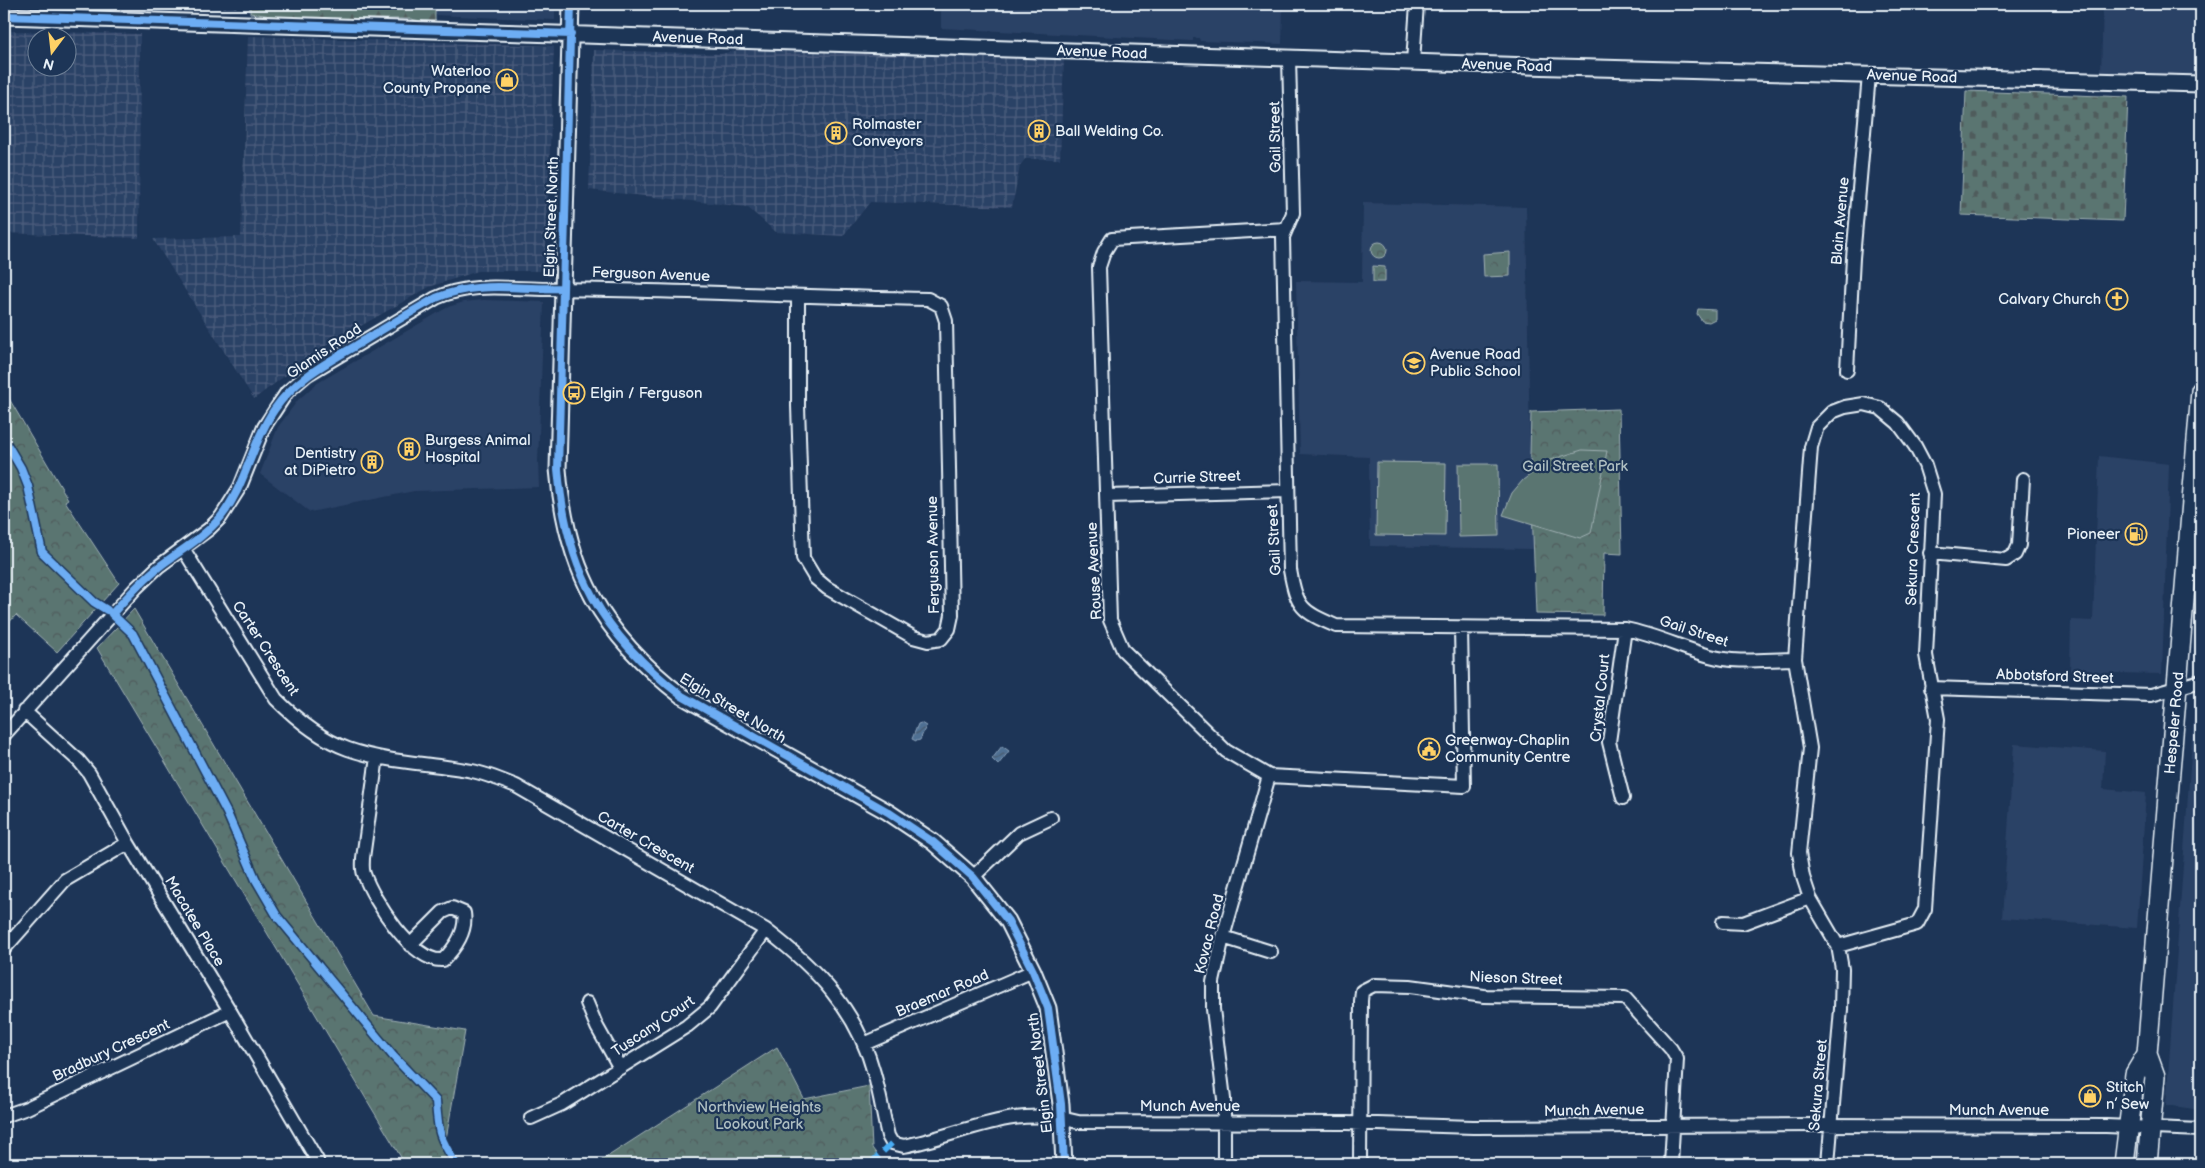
<svg xmlns="http://www.w3.org/2000/svg" width="2205" height="1168" viewBox="0 0 2205 1168" font-family="'Balsamiq Sans',sans-serif">
<style>
.built{fill:#2c4266}
.industrial{fill:url(#industrial-grid);fill-rule:evenodd}
.forest{fill:url(#forest-firs);stroke:#a1b2b4}
.cemetery{fill:url(#cemetery-stones);stroke:#a1b2b4}
.park{fill:url(#park-crowns);stroke:#a1b2b4}
.pitch{fill:#5a7471;stroke:#a1b2b4}
.water{fill:url(#water-waves);stroke:#8ca3bb}
.lines{fill:none;stroke-linecap:round;stroke-linejoin:round}
.minor-casing{stroke:#e8f1f8;stroke-width:16}
.tertiary-casing{stroke:#e8f1f8;stroke-width:19}
.primary-casing{stroke:#e8f1f8;stroke-width:22}
.minor{stroke:#1d3557;stroke-width:12}
.tertiary{stroke:#1d3557;stroke-width:15}
.primary{stroke:#1d3557;stroke-width:19}
.quiet{stroke:#49aef6;stroke-width:6;stroke-dasharray:12 6;stroke-linecap:butt}
.cycleway-casing{stroke:#1d3557;stroke-width:11}
.cycleway{stroke:#6dadf4;stroke-width:8}
.labels{text-anchor:middle;stroke-width:4.5;stroke-linejoin:round;paint-order:stroke}
.street-label{font-size:15px;fill:#e8f1f8;stroke:#1d3557}
.poi-label{font-size:15px;fill:#e8f1f8;stroke:#1d3557;text-anchor:start}
.park-label{font-size:15px;fill:#afbfc2;stroke:#1d3557}
</style>
<defs>
<pattern id="industrial-grid" width="8" height="8" patternUnits="userSpaceOnUse" patternTransform="scale(1.25)"><rect width="8" height="8" fill="#2c4266"/><path d="M0 4h8M4 0v8" fill="none" stroke="#4b5e7d"/></pattern>
<pattern id="forest-firs" width="22" height="20" patternUnits="userSpaceOnUse" patternTransform="scale(1.25)"><rect width="22" height="20" fill="#5a7471"/><path d="M5 1l3.5 6h-7zM16 11l3.5 6h-7z" fill="#4f5c5c"/></pattern>
<pattern id="cemetery-stones" width="16" height="16" patternUnits="userSpaceOnUse" patternTransform="scale(1.25)"><rect width="16" height="16" fill="#5a7471"/><path d="M2 7V4a2 2 0 0 1 4 0v3zM10 15v-3a2 2 0 0 1 4 0v3z" fill="#4f5c5c"/></pattern>
<pattern id="park-crowns" width="20" height="18" patternUnits="userSpaceOnUse" patternTransform="scale(1.25)"><rect width="20" height="18" fill="#5a7471"/><path d="M2 6a3 3 0 1 1 6 0M12 15a3 3 0 1 1 6 0" fill="none" stroke="#4f5c5c"/></pattern>
<pattern id="water-waves" width="16" height="10" patternUnits="userSpaceOnUse" patternTransform="scale(1.25)"><rect width="16" height="10" fill="#4f6f93"/><path d="M0 5q4-4 8 0t8 0" fill="none" stroke="#4a5a6b"/></pattern>
</defs>
<rect width="100%" height="100%" fill="#1d3557"/>
<filter id="ink" filterUnits="userSpaceOnUse"><feTurbulence type="fractalNoise" baseFrequency=".02" numOctaves="2"/><feDisplacementMap in="SourceGraphic" scale="10" xChannelSelector="R" yChannelSelector="G"/><feConvolveMatrix kernelMatrix="1 2 1 2 8 2 1 2 1" color-interpolation-filters="sRGB"/></filter>
<g filter="url(#ink)">
<path class="built" d="M 435,4 L 555,4 L 555,20 L 435,15 Z
M 941,4 L 1283,4 L 1282,44 L 1200,41 L 1199,38 L 1193,38 L 1193,41 L 941,28 Z
M 2103,4 L 2201,4 L 2201,53 L 2198,76 L 2101,75 Z
M 1363,203 L 1526,207 L 1530,455 L 1535,549 L 1370,546 L 1369,457 L 1300,454 L 1296,281 L 1362,282 Z
M 483,300 L 544,302 L 538,461 L 539,487 L 414,491 L 310,512 L 260,474 L 278,427 L 298,400 L 316,384 L 448,307 L 464,302 Z
M 2099,456 L 2169,464 L 2162,674 L 2070,672 L 2071,620 L 2093,621 Z
M 2195,697 L 2201,697 L 2201,1110 L 2166,1105 Z
M 2014,744 L 2105,751 L 2103,789 L 2146,793 L 2137,928 L 2002,918 Z"/>
<path class="industrial" d="M 4,4 L 237,4 L 237,8 Z
M 4,31 L 140,34 L 139,238 L 4,233 ZM 38,38 L 68,38 L 68,68 L 38,68 Z
M 248,36 L 552,46 L 554,47 L 545,271 L 478,271 L 429,287 L 322,348 L 254,399 L 153,239 L 241,237 Z
M 743,49 L 1064,59 L 1060,159 L 1025,159 L 1020,166 L 1012,207 L 870,202 L 843,236 L 776,232 L 747,207 L 589,190 L 594,50 L 721,54 Z"/>
<path class="forest" d="M 250,4 L 435,4 L 435,24 L 411,19 L 294,19 L 250,13 Z"/>
<path class="cemetery" d="M 1966,91 L 2128,97 L 2123,221 L 1961,215 Z"/>
<path class="park" d="M1371 250a8 8 0 1 1 16 0a8 8 0 1 1-16 0Z
M 1510,252 L 1510,276 L 1484,277 L 1483,254 Z
M 1373,266 L 1385,267 L 1385,282 L 1373,282 Z
M 1698,309 L 1715,310 L 1715,319 L 1709,322 L 1702,321 L 1697,314 Z
M 4,390 L 68,499 L 65,501 L 119,583 L 57,652 L 16,615 L 4,628 Z
M 1619,409 L 1622,554 L 1604,553 L 1603,615 L 1536,614 L 1530,455 L 1531,412 Z
M 134,609 L 374,1016 L 465,1031 L 446,1139 L 460,1164 L 405,1164 L 97,648 Z
M 777,1047 L 804,1099 L 869,1086 L 872,1148 L 884,1164 L 596,1164 Z"/>
<path class="pitch" d="M 1582,450 L 1607,451 L 1591,533 L 1580,538 L 1503,515 L 1512,493 L 1523,480 L 1550,460 Z
M 1377,462 L 1446,463 L 1445,536 L 1376,535 Z
M 1458,464 L 1498,464 L 1499,536 L 1459,537 Z"/>
<path class="water" d="M 921,723 L 926,726 L 920,740 L 916,741 L 912,739 L 918,724 Z
M 1002,746 L 1009,751 L 998,765 L 992,759 Z"/>
<g class="lines">
<g class="minor-casing">
<path id="minor" d="M 1289,58 L 1293,213 L 1283,237 L 1290,570 C 1297,608 1301,611 1336,626 L 1625,629 C 1656,635 1681,648 1710,656 C 1736,664 1768,659 1795,659
M 1413,62 L 1417,4
M 1286,229 L 1112,239 L 1104,252 L 1099,267 L 1110,620 L 1123,650 L 1226,751 L 1269,776 L 1464,786 L 1461,628
M 1847,370 L 1853,258 L 1869,75
M 1107,496 L 1288,491
M 184,550 L 276,699 C 297,720 320,739 348,749 C 388,763 431,763 472,771 C 487,774 501,780 516,786 L 766,930 C 816,968 857,1010 874,1073 C 880,1094 883,1115 888,1136 L 892,1143 L 904,1146 C 967,1134 1011,1104 1078,1122 L 1346,1123 L 1473,1127 L 1818,1125 L 2106,1126 L 2201,1130
M 1930,553 L 2006,560 L 2015,554 L 2019,545 L 2023,479
M 1931,688 L 2151,695 L 2201,681
M 24,711 L 79,761 L 89,773 L 128,843 L 230,1011 L 317,1160 L 317,1164
M 4,735 L 136,588 L 159,566 L 209,529 L 221,517 L 240,487 L 264,427 L 287,392 L 308,374 L 436,298 C 472,282 509,289 548,289 C 674,290 801,297 928,299 L 941,306 L 946,321 L 952,615 L 949,629 L 941,639 L 928,641 L 913,637 L 827,588 L 815,578 L 803,558 L 798,406 L 798,297
M 377,757 L 363,858 C 363,863 362,869 364,874 C 373,900 413,963 443,960 C 455,948 467,931 464,913 L 452,908 L 443,912 L 410,945
M 1623,798 L 1609,742 L 1625,629
M 973,877 L 1019,833 L 1051,818
M 1723,922 L 1743,923 L 1810,898
M 1223,937 L 1271,952
M 4,949 L 65,880 L 128,843
M 587,1003 L 597,1027 L 620,1068
M 864,1044 L 1033,971
M 4,1116 L 27,1108 L 230,1011
M 531,1118 L 562,1104 L 687,1026 L 710,1007 L 766,930
M 1224,1164 L 1224,1099 L 1213,1009 L 1213,982 L 1223,937 L 1269,776
M 1360,1164 L 1361,1001 L 1362,991 L 1374,985 L 1410,986 L 1484,996 L 1625,998 L 1671,1049 L 1677,1059 L 1671,1164
M 1828,1164 L 1841,1009 L 1842,969 L 1838,946 L 1810,898 L 1803,877 L 1799,853 L 1810,748 L 1795,659 L 1811,447 L 1817,427 L 1832,412 L 1845,407 L 1864,404 L 1880,408 L 1898,423 L 1915,446 L 1925,465 L 1934,494 L 1926,655 L 1938,719 L 1925,909 L 1917,924 L 1838,946"/>
</g>
<g class="tertiary-casing">
<path id="tertiary" d="M 571,4 L 558,469 C 566,570 602,635 682,696 L 888,812 L 933,842 L 973,877 L 1008,921 L 1033,971 L 1048,1008 L 1061,1104 L 1064,1164
M 4,16 L 1559,67 L 2201,84"/>
</g>
<g class="primary-casing">
<path id="primary" d="M 2124,1164 L 2135,1074 L 2147,1054
M 2147,1164 L 2155,1076 L 2147,1054 L 2201,391"/>
</g>
<use href="#minor" class="minor"/>
<use href="#tertiary" class="tertiary"/>
<use href="#primary" class="primary"/>
<path class="quiet" d="M 870,1164 L 892,1143"/>
<g class="cycleway-casing">
<path id="cycleway" d="M 571,4 L 558,469 C 566,570 602,635 682,696 L 888,812 L 933,842 L 973,877 L 1008,921 L 1033,971 L 1048,1008 L 1061,1104 L 1064,1164
M 4,16 L 571,34
M 4,439 L 21,468 L 28,486 L 42,552 L 94,602 L 107,610
M 456,1164 C 439,1137 438,1133 436,1101 L 393,1056 L 277,916 L 256,880 L 227,813 L 133,634 L 112,614 C 127,597 143,579 160,566 C 181,550 203,538 220,518 C 246,486 251,444 274,410 C 294,380 326,363 357,345 C 383,329 409,313 436,298 C 477,280 519,290 563,288"/>
</g>
<use href="#cycleway" class="cycleway"/>
</g>
</g>
<defs>
<g id="shop-ring" transform="scale(1.125)"><circle r="9.5" fill="#1d3557" stroke="#ffd166" stroke-width="1.5"/><path d="M-5-2.5h2.3a2.7 3.5 0 0 1 5.4 0H5L5.5 6h-11ZM-1.5-2.5h3a1.5 2.3 0 0 0-3 0Z" fill="#ffd166"/></g>
<g id="building-ring" transform="scale(1.125)"><circle r="9.5" fill="#1d3557" stroke="#ffd166" stroke-width="1.5"/><path d="M-4-6H4V6H1V3H-1V6H-4ZM-2.5-4.3h1.7v1.8h-1.7ZM.8-4.3h1.7v1.8H.8ZM-2.5-1h1.7V.8h-1.7ZM.8-1h1.7V.8H.8Z" fill="#ffd166"/></g>
<g id="church-ring" transform="scale(1.125)"><circle r="9.5" fill="#1d3557" stroke="#ffd166" stroke-width="1.5"/><path d="M-1.2-6h2.4v3.5h3.3v2.4h-3.3V6h-2.4V-.1h-3.3v-2.4h3.3Z" fill="#ffd166"/></g>
<g id="school-ring" transform="scale(1.125)"><circle r="9.5" fill="#1d3557" stroke="#ffd166" stroke-width="1.5"/><path d="M0-5L7-2L0 1L-7-2ZM-4 1L0 2.5L4 1V4Q0 6-4 4Z" fill="#ffd166"/></g>
<g id="bus-ring" transform="scale(1.125)"><circle r="9.5" fill="#1d3557" stroke="#ffd166" stroke-width="1.5"/><path d="M-5-6H5V4H4V6H2V4H-2V6H-4V4H-5ZM-3.5-4V0h7V-4ZM-3.5 1.2v1.5H-2V1.2ZM2 1.2v1.5H3.5V1.2Z" fill="#ffd166"/></g>
<g id="fuel-ring" transform="scale(1.125)"><circle r="9.5" fill="#1d3557" stroke="#ffd166" stroke-width="1.5"/><path d="M-5.5-6h7V0h2V4h1.3V-2.5L3-4.5l.8-.8L6-3V5H2.5V1h-1V6h-7ZM-4.2-4.7v3.2H.2V-4.7Z" fill="#ffd166"/></g>
<g id="civic-ring" transform="scale(1.125)"><circle r="9.5" fill="#1d3557" stroke="#ffd166" stroke-width="1.5"/><path d="M-.6-6.5H3V-4.5H.6V-3L4-1V1h2V6H-6V1h2V-1L-.6-3ZM-1.2 2.5V6h2.4V2.5Z" fill="#ffd166"/></g>
</defs>
<g fill-rule="evenodd">
<use href="#shop-ring" x="507" y="80"/>
<use href="#building-ring" x="1039" y="131"/>
<use href="#building-ring" x="836" y="133"/>
<use href="#church-ring" x="2117" y="299"/>
<use href="#school-ring" x="1414" y="363"/>
<use href="#bus-ring" x="574" y="393"/>
<use href="#building-ring" x="409" y="449"/>
<use href="#building-ring" x="372" y="462"/>
<use href="#fuel-ring" x="2136" y="534"/>
<use href="#civic-ring" x="1429" y="749"/>
<use href="#shop-ring" x="2090" y="1096"/>
</g>
<g class="labels">
<g class="street-label">
<text transform="translate(698 38) rotate(2)" y="5">Avenue Road</text>
<text transform="translate(1102 52) rotate(2)" y="5">Avenue Road</text>
<text transform="translate(1507 65) rotate(2)" y="5">Avenue Road</text>
<text transform="translate(1912 76) rotate(2)" y="5">Avenue Road</text>
<text transform="translate(1275 137) rotate(-91)" y="5">Gail Street</text>
<text transform="translate(551 217) rotate(-88)" y="5">Elgin Street North</text>
<text transform="translate(1840 221) rotate(-85)" y="5">Blain Avenue</text>
<text transform="translate(651 274) rotate(2)" y="5">Ferguson Avenue</text>
<text transform="translate(324 351) rotate(-34)" y="5">Glamis Road</text>
<text transform="translate(1197 477) rotate(-2)" y="5">Currie Street</text>
<text transform="translate(1274 540) rotate(-93)" y="5">Gail Street</text>
<text transform="translate(1913 549) rotate(-88)" y="5">Sekura Crescent</text>
<text transform="translate(933 555) rotate(-91)" y="5">Ferguson Avenue</text>
<text transform="translate(1094 571) rotate(-93)" y="5">Rouse Avenue</text>
<text transform="translate(1694 631) rotate(18)" y="5">Gail Street</text>
<text transform="translate(266 648) rotate(57)" y="5">Carter Crescent</text>
<text transform="translate(2055 676) rotate(2)" y="5">Abbotsford Street</text>
<text transform="translate(1600 698) rotate(-84)" y="5">Crystal Court</text>
<text transform="translate(733 708) rotate(31)" y="5">Elgin Street North</text>
<text transform="translate(2174 723) rotate(-85)" y="5">Hespeler Road</text>
<text transform="translate(646 842) rotate(30)" y="5">Carter Crescent</text>
<text transform="translate(195 921) rotate(59)" y="5">Macatee Place</text>
<text transform="translate(1209 934) rotate(-76)" y="5">Kovac Road</text>
<text transform="translate(1516 978) rotate(2)" y="5">Nieson Street</text>
<text transform="translate(942 993) rotate(-23)" y="5">Braemar Road</text>
<text transform="translate(653 1026) rotate(-34)" y="5">Tuscany Court</text>
<text transform="translate(111 1050) rotate(-25)" y="5">Bradbury Crescent</text>
<text transform="translate(1040 1073) rotate(-97)" y="5">Elgin Street North</text>
<text transform="translate(1818 1085) rotate(-85)" y="5">Sekura Street</text>
<text x="1190" y="1111">Munch Avenue</text>
<text transform="translate(1594 1110) rotate(-1)" y="5">Munch Avenue</text>
<text x="1999" y="1115">Munch Avenue</text>
</g>
<g class="poi-label">
<text x="491" y="76" text-anchor="end">Waterloo<tspan x="491" dy="17">County Propane</tspan></text>
<text x="852" y="129">Rolmaster<tspan x="852" dy="17">Conveyors</tspan></text>
<text x="1055" y="136">Ball Welding Co.</text>
<text x="2101" y="304" text-anchor="end">Calvary Church</text>
<text x="1430" y="359">Avenue Road<tspan x="1430" dy="17">Public School</tspan></text>
<text x="590" y="398">Elgin / Ferguson</text>
<text x="425" y="445">Burgess Animal<tspan x="425" dy="17">Hospital</tspan></text>
<text x="356" y="458" text-anchor="end">Dentistry<tspan x="356" dy="17">at DiPietro</tspan></text>
<text x="2120" y="539" text-anchor="end">Pioneer</text>
<text x="1445" y="745">Greenway-Chaplin<tspan x="1445" dy="17">Community Centre</tspan></text>
<text x="2106" y="1092">Stitch<tspan x="2106" dy="17">n’ Sew</tspan></text>
</g>
<g class="park-label">
<text x="1575" y="471">Gail Street Park</text>
<text x="759" y="1112">Northview Heights<tspan x="759" dy="17">Lookout Park</tspan></text>
</g>
</g>
<rect width="2205" height="1168" fill="none" stroke="#1d3557" stroke-width="20"/>
<rect x="10" y="10" width="2185" height="1148" fill="none" stroke="#e8f1f8" stroke-width="2" filter="url(#ink)"/>
<g transform="translate(52 52) rotate(195)"><circle r="24" fill="#1d3557" stroke="#6e8097"/>
<path d="M0-4L9 19L0 12L-9 19Z" fill="#ffd166"/>
<text y="-8" font-size="14" font-weight="bold" text-anchor="middle" fill="#e8f1f8">N</text>
</g>
</svg>
